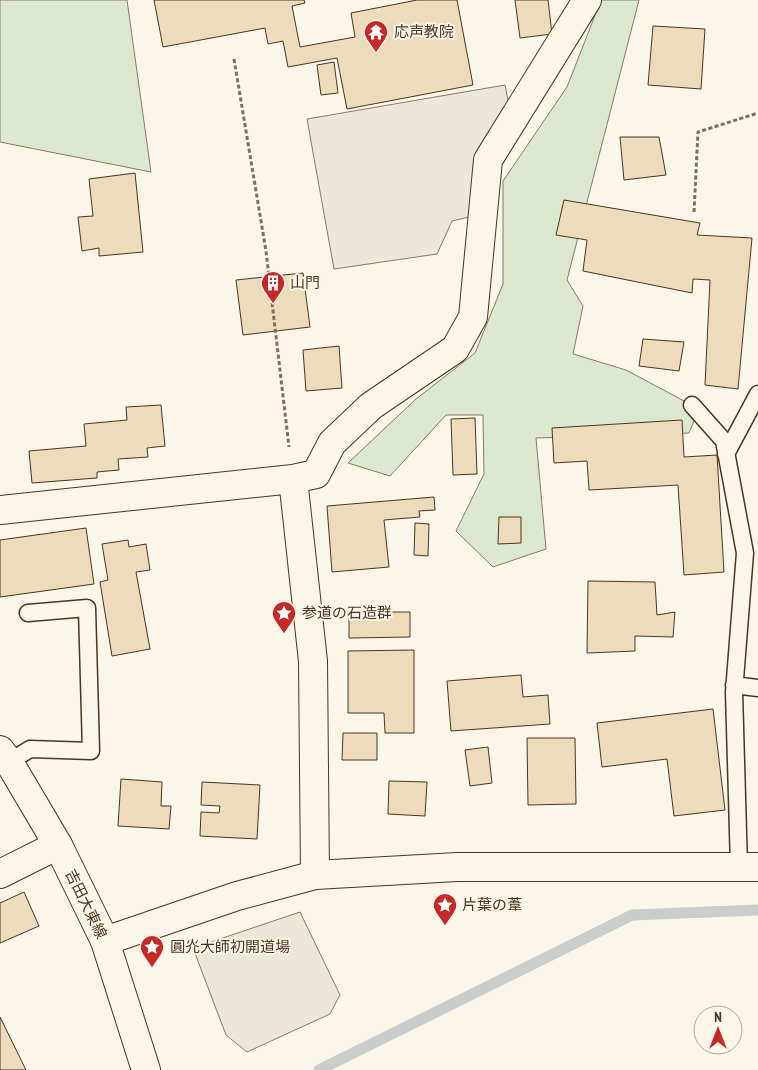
<svg xmlns="http://www.w3.org/2000/svg" width="758" height="1070" viewBox="0 0 758 1070" font-family="'PT Sans Narrow','Noto Sans JP',sans-serif">
<style>
.green{fill:#dce7d0;stroke:#887966}
.parking{fill:#ede7d9;stroke:#887966}
.lines{fill:none;stroke-linecap:round;stroke-linejoin:round}
.stream{stroke:#c9cecd;stroke-width:11}
.building{fill:#ecdcbc;stroke:#4a3520}
.lane-casing{stroke:#4a3520;stroke-width:19}
.street-casing{stroke:#4a3520;stroke-width:30}
.secondary-casing{stroke:#4a3520;stroke-width:30}
.primary-casing{stroke:#4a3520;stroke-width:30}
.path{stroke:#7f6f5c;stroke-width:3;stroke-dasharray:4 2.5;stroke-linecap:butt}
.lane{stroke:#fbf6e9;stroke-width:16}
.street{stroke:#fbf6e9;stroke-width:28}
.secondary{stroke:#fbf6e9;stroke-width:28}
.primary{stroke:#fbf6e9;stroke-width:28}
.labels{text-anchor:middle;stroke-width:4;stroke-linejoin:round;paint-order:stroke}
.poi-label{font-size:15px;fill:#4a3520;stroke:#fbf6e9;text-anchor:start}
.street-label{font-size:15px;fill:#4a3520;stroke:#fbf6e9}
</style>
<rect width="100%" height="100%" fill="#fbf6e9"/>
<path class="green" d="M 0,0 L 127,0 L 151,172 L 0,142 Z
M 601,0 L 639,0 L 567,280 L 583,306 L 573,354 L 626,370 L 699,409 L 689,433 L 536,438 L 546,549 L 493,567 L 456,531 L 484,474 L 483,415 L 446,415 L 390,476 L 348,463 L 416,399 L 475,353 L 503,284 L 503,181 L 567,87 Z"/>
<path class="parking" d="M 505,85 L 512,121 L 482,214 L 452,221 L 437,254 L 334,269 L 307,119 Z
M 300,912 L 340,995 L 330,1014 L 247,1052 L 226,1035 L 193,948 Z"/>
<g class="lines">
<path class="stream" d="M 319,1070 L 632,915 L 758,910"/>
</g>
<path class="building" d="M 154,0 L 304,0 L 305,3 L 292,6 L 300,47 L 355,37 L 351,13 L 417,0 L 457,0 L 473,85 L 347,109 L 337,58 L 288,67 L 283,41 L 268,44 L 265,28 L 163,47 Z
M 515,0 L 548,0 L 552,34 L 520,38 Z
M 653,26 L 705,29 L 701,89 L 648,85 Z
M 334,62 L 338,93 L 321,95 L 317,65 Z
M 620,137 L 659,137 L 666,175 L 624,180 Z
M 135,173 L 143,252 L 99,256 L 99,248 L 82,251 L 78,217 L 93,216 L 89,179 Z
M 564,200 L 700,223 L 697,235 L 752,238 L 738,389 L 705,385 L 710,280 L 693,279 L 692,293 L 583,271 L 587,240 L 556,235 Z
M 303,273 L 310,327 L 243,335 L 236,280 Z
M 643,339 L 684,342 L 679,371 L 639,366 Z
M 339,346 L 342,388 L 306,391 L 303,350 Z
M 161,405 L 165,446 L 147,448 L 148,457 L 118,459 L 119,470 L 97,472 L 97,478 L 32,483 L 29,451 L 86,446 L 84,424 L 127,420 L 126,407 Z
M 475,418 L 477,474 L 453,475 L 451,419 Z
M 682,420 L 684,457 L 717,455 L 724,572 L 684,575 L 678,485 L 589,490 L 587,461 L 554,463 L 552,428 Z
M 434,497 L 435,510 L 419,511 L 420,517 L 384,520 L 389,567 L 332,572 L 327,506 Z
M 499,517 L 521,517 L 521,543 L 498,544 Z
M 415,523 L 429,524 L 428,556 L 414,555 Z
M 86,528 L 94,584 L 0,597 L 0,540 Z
M 128,540 L 129,547 L 146,544 L 150,570 L 136,572 L 150,649 L 112,656 L 100,582 L 108,580 L 102,544 Z
M 588,581 L 655,582 L 657,615 L 675,612 L 673,637 L 635,636 L 635,651 L 587,653 Z
M 349,612 L 410,612 L 410,637 L 349,638 Z
M 414,650 L 414,733 L 385,733 L 384,713 L 348,713 L 348,651 Z
M 521,675 L 523,697 L 548,695 L 550,724 L 451,731 L 447,681 Z
M 713,709 L 725,810 L 674,816 L 667,759 L 602,767 L 597,723 Z
M 343,733 L 377,733 L 377,760 L 342,760 Z
M 527,738 L 575,738 L 576,804 L 528,805 Z
M 488,747 L 492,783 L 470,786 L 465,750 Z
M 121,779 L 162,782 L 161,806 L 171,806 L 169,829 L 118,826 Z
M 389,781 L 427,782 L 425,816 L 388,814 Z
M 202,782 L 260,785 L 257,839 L 200,836 L 201,812 L 219,813 L 220,806 L 201,805 Z
M 24,892 L 39,926 L 0,943 L 0,903 Z
M 0,1017 L 26,1070 L 0,1070 Z"/>
<g class="lines">
<g class="lane-casing">
<path id="lane" d="M 692,405 L 724,441 L 745,553 L 734,692 L 739,867
M 726,454 L 758,394
M 734,685 L 758,688
M 9,762 L 30,749 L 91,751 L 87,608 L 28,613"/>
</g>
<g class="street-casing">
<path id="street" d="M 293,479 L 313,661 L 315,875
M 0,510 L 293,479 L 316,474 L 332,443 L 371,406 L 455,349 L 473,317 L 488,160 L 587,0
M 0,874 L 58,845"/>
</g>
<g class="secondary-casing">
<path id="secondary" d="M 105,941 L 237,896 L 315,875 L 457,867 L 758,867"/>
</g>
<g class="primary-casing">
<path id="primary" d="M 0,750 L 9,762 L 58,845 L 105,941 L 146,1070"/>
</g>
<path class="path" d="M 234,59 L 266,251 L 289,447
M 694,212 L 698,132 L 758,113"/>
<use href="#lane" class="lane"/>
<use href="#street" class="street"/>
<use href="#secondary" class="secondary"/>
<use href="#primary" class="primary"/>
</g>
<defs>
<g id="temple-pin" transform="scale(1.25)"><path d="M0 17L-7.5 6A9.5 9.5 0 1 1 7.5 6Z" fill="#c62828" stroke="#fbf6e9"/><path d="M0-6L5-2H3V0L6.5 2.5H4V6H1.5V3h-3V6H-4V2.5H-6.5L-3 0V-2H-5Z" fill="#fff"/></g>
<g id="building-pin" transform="scale(1.25)"><path d="M0 17L-7.5 6A9.5 9.5 0 1 1 7.5 6Z" fill="#c62828" stroke="#fbf6e9"/><path d="M-4-6H4V6H1V3H-1V6H-4ZM-2.5-4.3h1.7v1.8h-1.7ZM.8-4.3h1.7v1.8H.8ZM-2.5-1h1.7V.8h-1.7ZM.8-1h1.7V.8H.8Z" fill="#fff"/></g>
<g id="sight-pin" transform="scale(1.25)"><path d="M0 17L-7.5 6A9.5 9.5 0 1 1 7.5 6Z" fill="#c62828" stroke="#fbf6e9"/><path d="M0-6L1.8-2.2L6-1.7L2.9 1.2L3.7 5.4L0 3.3L-3.7 5.4L-2.9 1.2L-6-1.7L-1.8-2.2Z" fill="#fff"/></g>
</defs>
<g fill-rule="evenodd">
<use href="#temple-pin" x="376" y="32"/>
<use href="#building-pin" x="273" y="283"/>
<use href="#sight-pin" x="284" y="613"/>
<use href="#sight-pin" x="445" y="905"/>
<use href="#sight-pin" x="152" y="947"/>
</g>
<g class="labels">
<g class="poi-label">
<text x="394" y="37">応声教院</text>
<text x="290" y="288">山門</text>
<text x="302" y="618">参道の石造群</text>
<text x="462" y="910">片葉の葦</text>
<text x="170" y="952">圓灮大師初開道場</text>
</g>
<g class="street-label">
<text transform="translate(86 904) rotate(64)" y="5">吉田大東線</text>
</g>
</g>
<g transform="translate(718 1030)"><circle r="24" fill="#fbf6e9" stroke="#b4a999"/>
<path d="M0-4L9 19L0 12L-9 19Z" fill="#c62828"/>
<text y="-8" font-size="14" font-weight="bold" text-anchor="middle" fill="#4a3520">N</text>
</g>
</svg>
